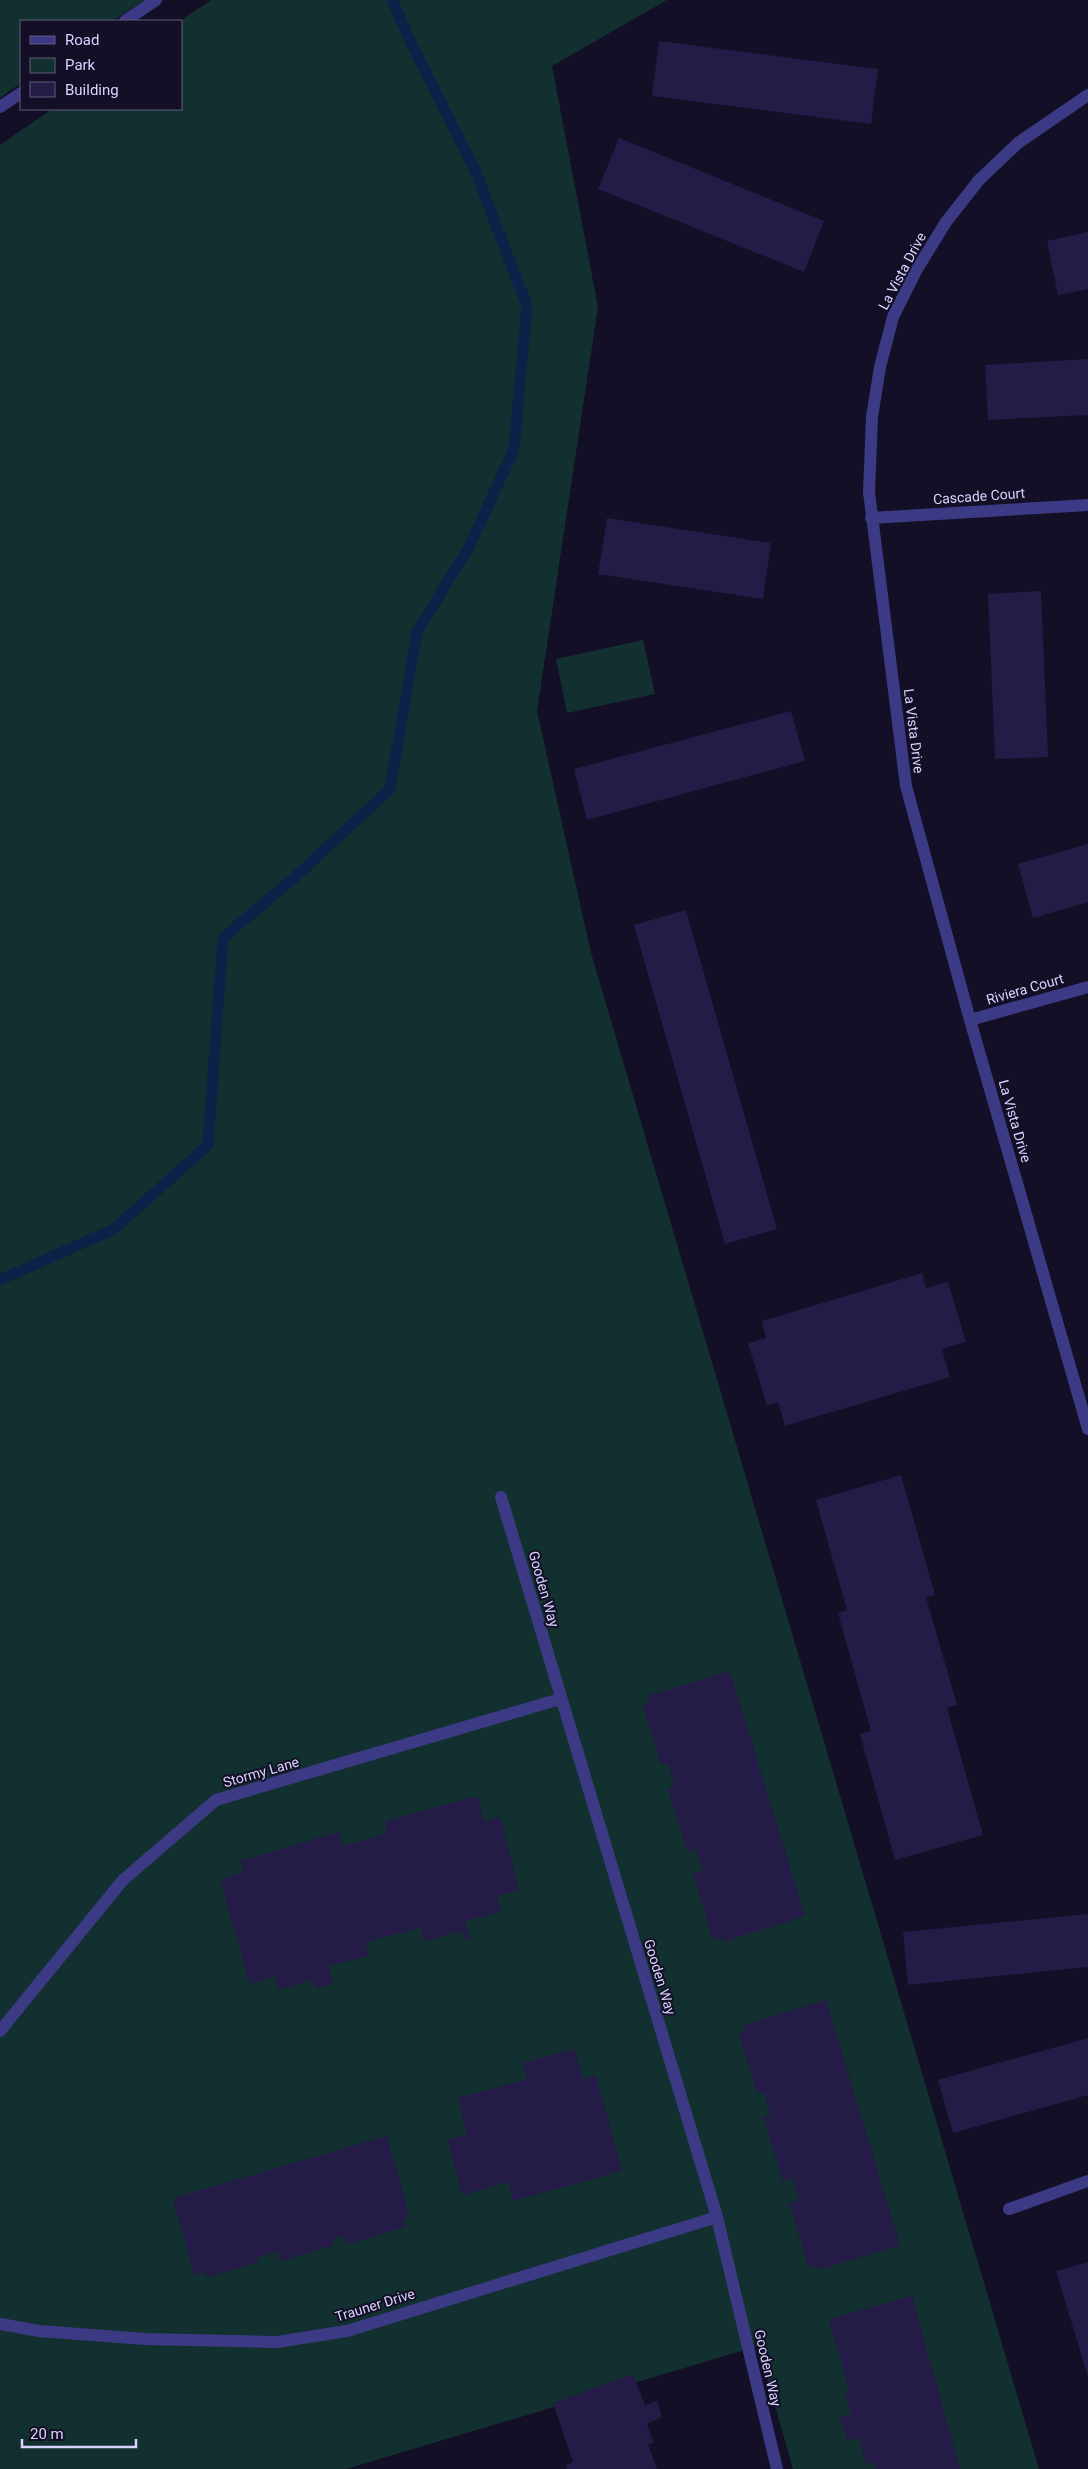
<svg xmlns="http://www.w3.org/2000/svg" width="1088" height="2469" viewBox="0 0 1088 2469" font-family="Roboto,sans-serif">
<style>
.green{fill:#12302f}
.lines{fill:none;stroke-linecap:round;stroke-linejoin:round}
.stream{stroke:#0c2248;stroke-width:11}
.building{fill:#241b47}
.minor{stroke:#3d3a85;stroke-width:12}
.labels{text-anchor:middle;stroke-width:4;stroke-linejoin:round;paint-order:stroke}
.street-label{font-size:14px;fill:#d9d4ff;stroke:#130f26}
</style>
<rect width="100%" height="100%" fill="#130f26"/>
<path class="green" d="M 0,0 L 145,0 L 113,21 L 21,21 L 21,83 L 0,98 Z
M 211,0 L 667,0 L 552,66 L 598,307 L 537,711 L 591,953 L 1039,2469 L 793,2469 L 758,2346 L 346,2469 L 0,2469 L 0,145 L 52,109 L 181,109 L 180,21 Z
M 643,640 L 655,694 L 567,713 L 556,659 Z"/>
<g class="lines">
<path class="stream" d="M 0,1280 L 114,1229 L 208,1145 L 223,938 L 295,877 L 390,789 L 417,632 L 470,545 L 514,449 L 527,306 L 475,170 L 414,49 L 392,0"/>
</g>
<path class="building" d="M 659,41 L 878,69 L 871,124 L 652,96 Z
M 619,138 L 824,221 L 804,272 L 598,189 Z
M 1088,232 L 1088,289 L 1058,295 L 1047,241 Z
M 1088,359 L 1088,415 L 988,420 L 985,365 Z
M 607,518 L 771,543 L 763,599 L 598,574 Z
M 1041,591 L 1048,757 L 995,759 L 988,594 Z
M 791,711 L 805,761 L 587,820 L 574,769 Z
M 1088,844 L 1088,902 L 1033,918 L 1018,864 Z
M 686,910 L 777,1229 L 725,1244 L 634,925 Z
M 922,1273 L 926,1288 L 948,1282 L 966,1342 L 942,1349 L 950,1377 L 785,1426 L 778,1402 L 767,1406 L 748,1343 L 766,1338 L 762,1321 Z
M 901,1475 L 935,1595 L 926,1597 L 957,1705 L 947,1708 L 983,1835 L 895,1860 L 860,1734 L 871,1731 L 838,1613 L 847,1610 L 816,1500 Z
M 730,1671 L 805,1916 L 723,1942 L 721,1937 L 713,1940 L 693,1874 L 703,1871 L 696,1849 L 687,1852 L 668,1789 L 675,1786 L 668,1763 L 661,1765 L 643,1705 L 650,1703 L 648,1696 Z
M 477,1796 L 484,1822 L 500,1817 L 519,1890 L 497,1896 L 501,1912 L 465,1921 L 470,1938 L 464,1940 L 462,1931 L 424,1941 L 421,1928 L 365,1942 L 369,1956 L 328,1966 L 333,1984 L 317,1988 L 311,1980 L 279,1990 L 275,1976 L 250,1984 L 220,1879 L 244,1872 L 240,1861 L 339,1832 L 343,1846 L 386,1834 L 386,1821 Z
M 1088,1914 L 1088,1967 L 908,1985 L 903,1932 Z
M 826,2000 L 900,2245 L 819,2270 L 817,2266 L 809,2268 L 789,2203 L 799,2200 L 792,2178 L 783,2181 L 763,2117 L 771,2115 L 764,2092 L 757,2094 L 739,2034 L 746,2032 L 744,2025 Z
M 1088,2038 L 1088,2095 L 953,2133 L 938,2080 Z
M 574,2049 L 583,2079 L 596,2075 L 622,2171 L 513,2201 L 508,2182 L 462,2195 L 448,2140 L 467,2134 L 458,2098 L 527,2079 L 523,2063 Z
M 387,2136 L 410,2217 L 403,2219 L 406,2227 L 347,2244 L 344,2235 L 333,2239 L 334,2245 L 280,2261 L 277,2252 L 257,2258 L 258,2262 L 206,2278 L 205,2272 L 194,2275 L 173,2198 Z
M 1088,2262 L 1088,2377 L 1056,2271 Z
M 912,2296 L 960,2469 L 876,2469 L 874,2462 L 866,2464 L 859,2438 L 847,2441 L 840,2417 L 851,2414 L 844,2392 L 849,2391 L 829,2319 Z
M 633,2374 L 645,2405 L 657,2401 L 662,2417 L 647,2424 L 654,2443 L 648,2444 L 657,2469 L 567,2469 L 566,2465 L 573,2462 L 553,2403 Z"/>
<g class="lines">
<path class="minor" d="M 125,21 L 156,0
M 1088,95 L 1018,143 L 979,180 L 946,222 L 917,269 L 893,317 L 880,367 L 872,417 L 869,492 L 906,786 L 970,1020 L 1088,1429
M 0,107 L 21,93
M 871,518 L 1088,505
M 970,1020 L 1088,987
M 501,1497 L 717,2217 L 777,2469
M 0,2031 L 123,1880 L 216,1800 L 560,1699
M 1009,2209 L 1088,2181
M 0,2324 L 39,2331 L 145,2339 L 277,2342 L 347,2331 L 717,2217"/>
</g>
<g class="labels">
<g class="street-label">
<text transform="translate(902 271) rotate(-62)" y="5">La Vista Drive</text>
<text transform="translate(979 496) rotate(-4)" y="5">Cascade Court</text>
<text transform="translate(914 731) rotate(83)" y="5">La Vista Drive</text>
<text transform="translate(1025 989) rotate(-16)" y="5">Riviera Court</text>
<text transform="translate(1015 1121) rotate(74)" y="5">La Vista Drive</text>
<text transform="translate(544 1589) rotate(74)" y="5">Gooden Way</text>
<text transform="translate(261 1772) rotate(-16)" y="5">Stormy Lane</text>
<text transform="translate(660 1977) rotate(73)" y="5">Gooden Way</text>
<text transform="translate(375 2305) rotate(-17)" y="5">Trauner Drive</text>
<text transform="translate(768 2368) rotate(77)" y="5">Gooden Way</text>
</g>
</g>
<rect x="20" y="20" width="162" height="90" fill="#130f26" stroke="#625e7d"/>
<rect x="30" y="36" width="25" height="8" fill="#3d3a85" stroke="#625e7d"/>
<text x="65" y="45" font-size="15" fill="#d9d4ff">Road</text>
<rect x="30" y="58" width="25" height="15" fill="#12302f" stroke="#625e7d"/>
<text x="65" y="70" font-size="15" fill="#d9d4ff">Park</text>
<rect x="30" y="82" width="25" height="15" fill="#241b47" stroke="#625e7d"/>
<text x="65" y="95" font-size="15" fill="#d9d4ff">Building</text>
<path d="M22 2439v8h114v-8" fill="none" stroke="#d9d4ff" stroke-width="2.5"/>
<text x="30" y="2439" font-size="15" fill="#d9d4ff" stroke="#130f26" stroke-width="4" paint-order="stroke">20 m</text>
</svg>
